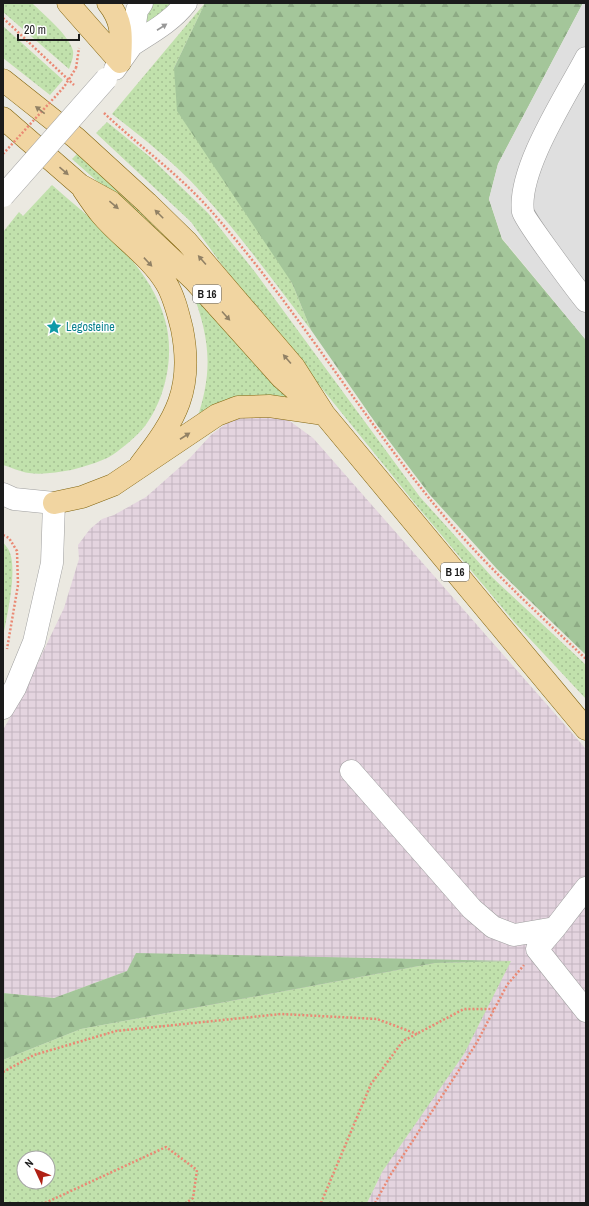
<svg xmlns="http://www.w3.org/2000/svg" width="589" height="1206" viewBox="0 0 589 1206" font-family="'Archivo Narrow',sans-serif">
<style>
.industrial{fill:url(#industrial-grid)}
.grass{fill:url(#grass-dots);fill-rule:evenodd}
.forest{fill:url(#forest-firs)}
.parking{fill:#dfdfdf}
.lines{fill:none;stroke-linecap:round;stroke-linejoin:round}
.minor-casing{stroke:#9f9f9f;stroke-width:23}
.major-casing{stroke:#82650f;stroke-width:23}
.path{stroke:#ea8974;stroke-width:2.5;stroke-dasharray:2 2;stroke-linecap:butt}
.minor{stroke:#fff;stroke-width:22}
.major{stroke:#f1d5a1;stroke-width:22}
.minor-bridge-casing{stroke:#9f9f9f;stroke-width:23;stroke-linecap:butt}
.path-bridge{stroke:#ea8974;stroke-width:2.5;stroke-dasharray:2 2;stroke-linecap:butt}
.minor-bridge{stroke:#fff;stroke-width:22}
.oneway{fill:#989898}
.oneway2{fill:#918165}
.labels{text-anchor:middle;stroke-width:3;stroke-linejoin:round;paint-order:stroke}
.shield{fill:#fff;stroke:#5f5f5f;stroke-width:1}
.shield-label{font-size:11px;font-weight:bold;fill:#1b1b1b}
.culture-label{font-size:12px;fill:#0d838f;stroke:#fff;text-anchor:start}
</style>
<defs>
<pattern id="industrial-grid" width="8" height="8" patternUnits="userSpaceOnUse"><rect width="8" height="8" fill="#e4d4df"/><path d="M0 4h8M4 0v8" fill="none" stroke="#c3b5bf"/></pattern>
<pattern id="grass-dots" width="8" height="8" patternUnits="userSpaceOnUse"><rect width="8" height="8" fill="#c1e1ac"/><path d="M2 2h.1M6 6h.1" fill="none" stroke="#a5c093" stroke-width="1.8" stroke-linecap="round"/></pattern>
<pattern id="forest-firs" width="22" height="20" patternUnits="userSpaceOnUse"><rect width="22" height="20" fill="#a4c69a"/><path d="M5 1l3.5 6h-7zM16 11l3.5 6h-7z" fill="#8daa84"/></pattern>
</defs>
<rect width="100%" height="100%" fill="#ebe9e1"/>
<path class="industrial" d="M 256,414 L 287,419 L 313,438 L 586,749 L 586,1203 L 367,1203 L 382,1172 L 127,971 L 54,998 L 3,993 L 3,730 L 21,698 L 64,608 L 79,559 L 78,545 L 90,529 L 102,519 L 114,515 L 146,497 L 188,460 L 211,435 L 228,422 Z"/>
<path class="grass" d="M 3,3 L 32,3 C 43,14 70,36 73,51 C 74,57 71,63 69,69 L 3,12 Z
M 150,3 L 174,3 L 148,25 L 142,19 Z
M 205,3 L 174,68 L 292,283 L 311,330 C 275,283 241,236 201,192 C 175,163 143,138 112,114 Z
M 3,26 L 63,80 L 50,95 L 3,58 Z
M 107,122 L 150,157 L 208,213 L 255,272 L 420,497 L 493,578 L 585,664 L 586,699 L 515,623 L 417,506 L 222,265 L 191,222 L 96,133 Z
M 80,151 L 133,197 L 254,328 L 134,214 L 72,159 Z
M 52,185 C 93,221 150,264 165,320 C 175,354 166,398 145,426 C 138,435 127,444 118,451 C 106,461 86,466 71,470 C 58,472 43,475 29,473 C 20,472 11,467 3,465 L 3,232 L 19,212 L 23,216 Z
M 191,288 L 297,403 L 196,422 C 214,370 210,338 191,288 Z
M 3,542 C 5,545 9,549 10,553 C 17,572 7,616 3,637 Z
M 511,961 L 464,1054 L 382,1172 L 367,1203 L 3,1203 L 3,1060 L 81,1029 L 435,963 ZM 24,1158 L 48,1158 L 48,1182 L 24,1182 Z"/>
<path class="forest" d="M 205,3 L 583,3 L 498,164 L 489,199 L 502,239 L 586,340 L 586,655 L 497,569 L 430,495 L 377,425 L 311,330 L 292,283 L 177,111 L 174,68 Z
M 136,953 L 511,961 L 435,963 L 81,1029 L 3,1060 L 3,993 L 54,998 L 127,971 Z"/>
<path class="parking" d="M 583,3 L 586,3 L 586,340 L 502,238 L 489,199 L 498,164 Z"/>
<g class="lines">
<g class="minor-casing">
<path id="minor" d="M 132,45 C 152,32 171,22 186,3
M 586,58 C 566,96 517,170 523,212 C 524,219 577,290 586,301
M 115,69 L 132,45 L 137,10 L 142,3
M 3,494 L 14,499 L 54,503 L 52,563 L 34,642 L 15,688 L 3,708
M 351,771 L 472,909 L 493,927 L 514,935 L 555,928 L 586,888
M 555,928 L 537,949 L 586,1011"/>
</g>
<g class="major-casing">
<path id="major" d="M 68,3 L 120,62
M 108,3 C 124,23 121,38 120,62
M 3,80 L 76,138 L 147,203 L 187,242 L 294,367 L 324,414 L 586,729
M 3,118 L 80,185 L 111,202 L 194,280 L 281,377 L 306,399
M 83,189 C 89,198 95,207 101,214 C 121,238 150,256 166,283 C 174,296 178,313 182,329 C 194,389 176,419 140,465
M 54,503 L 82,497 L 113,485 L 217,415 L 238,407 L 269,406 L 324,414"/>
</g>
<path class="path" d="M 3,18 L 74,85
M 76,68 L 79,48
M 104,113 C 139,146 180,175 212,212 C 290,300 352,401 425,493 C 473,554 530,606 586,659
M 3,535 L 9,538 L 17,551 L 18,585 L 7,649
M 3,1072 L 34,1055 L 116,1031 L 281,1014 L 377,1019 L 417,1034
M 45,1203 L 166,1147 L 197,1170 L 193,1198 L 186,1203
M 321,1203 L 371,1084 L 403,1041 L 464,1009 L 494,1009
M 375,1203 L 391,1174 L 476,1044 L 507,985 L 524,965"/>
<use href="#minor" class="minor"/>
<use href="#major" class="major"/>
<g class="minor-bridge-casing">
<path id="minor-bridge" d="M 3,196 L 106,79"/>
</g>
<path class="path-bridge" d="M 3,154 L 64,87 L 76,68"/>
<use href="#minor-bridge" class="minor-bridge"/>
</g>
<defs><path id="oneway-solid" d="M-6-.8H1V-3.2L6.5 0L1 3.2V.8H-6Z"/></defs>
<use class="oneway" href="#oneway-solid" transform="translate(162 27) rotate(-33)"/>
<g class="oneway2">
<use href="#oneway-solid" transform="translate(40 110) rotate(-142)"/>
<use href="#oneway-solid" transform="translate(64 171) rotate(41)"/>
<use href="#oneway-solid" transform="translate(114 205) rotate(40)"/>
<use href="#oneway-solid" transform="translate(159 214) rotate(-135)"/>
<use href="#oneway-solid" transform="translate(202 260) rotate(-131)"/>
<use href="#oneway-solid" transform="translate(148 262) rotate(47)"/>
<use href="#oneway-solid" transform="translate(226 316) rotate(48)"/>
<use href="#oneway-solid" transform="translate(287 359) rotate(-131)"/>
<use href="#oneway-solid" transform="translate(185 436) rotate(-33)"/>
</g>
<defs>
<g id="sight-bare" transform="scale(1.2)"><path d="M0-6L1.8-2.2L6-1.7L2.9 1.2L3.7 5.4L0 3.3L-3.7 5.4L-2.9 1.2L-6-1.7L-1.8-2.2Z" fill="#0f9aa8" stroke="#fff" stroke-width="2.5" paint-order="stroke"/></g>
</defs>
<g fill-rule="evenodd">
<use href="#sight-bare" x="54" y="327"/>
</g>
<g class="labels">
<g class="shield">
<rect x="193" y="285" width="28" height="18" rx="3"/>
<rect x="441" y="563" width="28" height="18" rx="3"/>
</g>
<g class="shield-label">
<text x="207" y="298">B 16</text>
<text x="455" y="576">B 16</text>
</g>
<g class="culture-label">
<text x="66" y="331">Legosteine</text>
</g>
</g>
<rect width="589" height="1206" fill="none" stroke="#1b1b1b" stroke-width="8"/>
<g transform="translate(36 1170) rotate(314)"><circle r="19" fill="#ffffff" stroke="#a4a4a4"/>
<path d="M0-3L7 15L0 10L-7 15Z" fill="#b02115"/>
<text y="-6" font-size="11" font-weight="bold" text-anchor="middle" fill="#1b1b1b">N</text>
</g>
<path d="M18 34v6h61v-6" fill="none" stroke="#1b1b1b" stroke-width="2"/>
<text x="24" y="34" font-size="12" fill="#1b1b1b" stroke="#ffffff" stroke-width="3" paint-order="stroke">20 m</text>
</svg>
